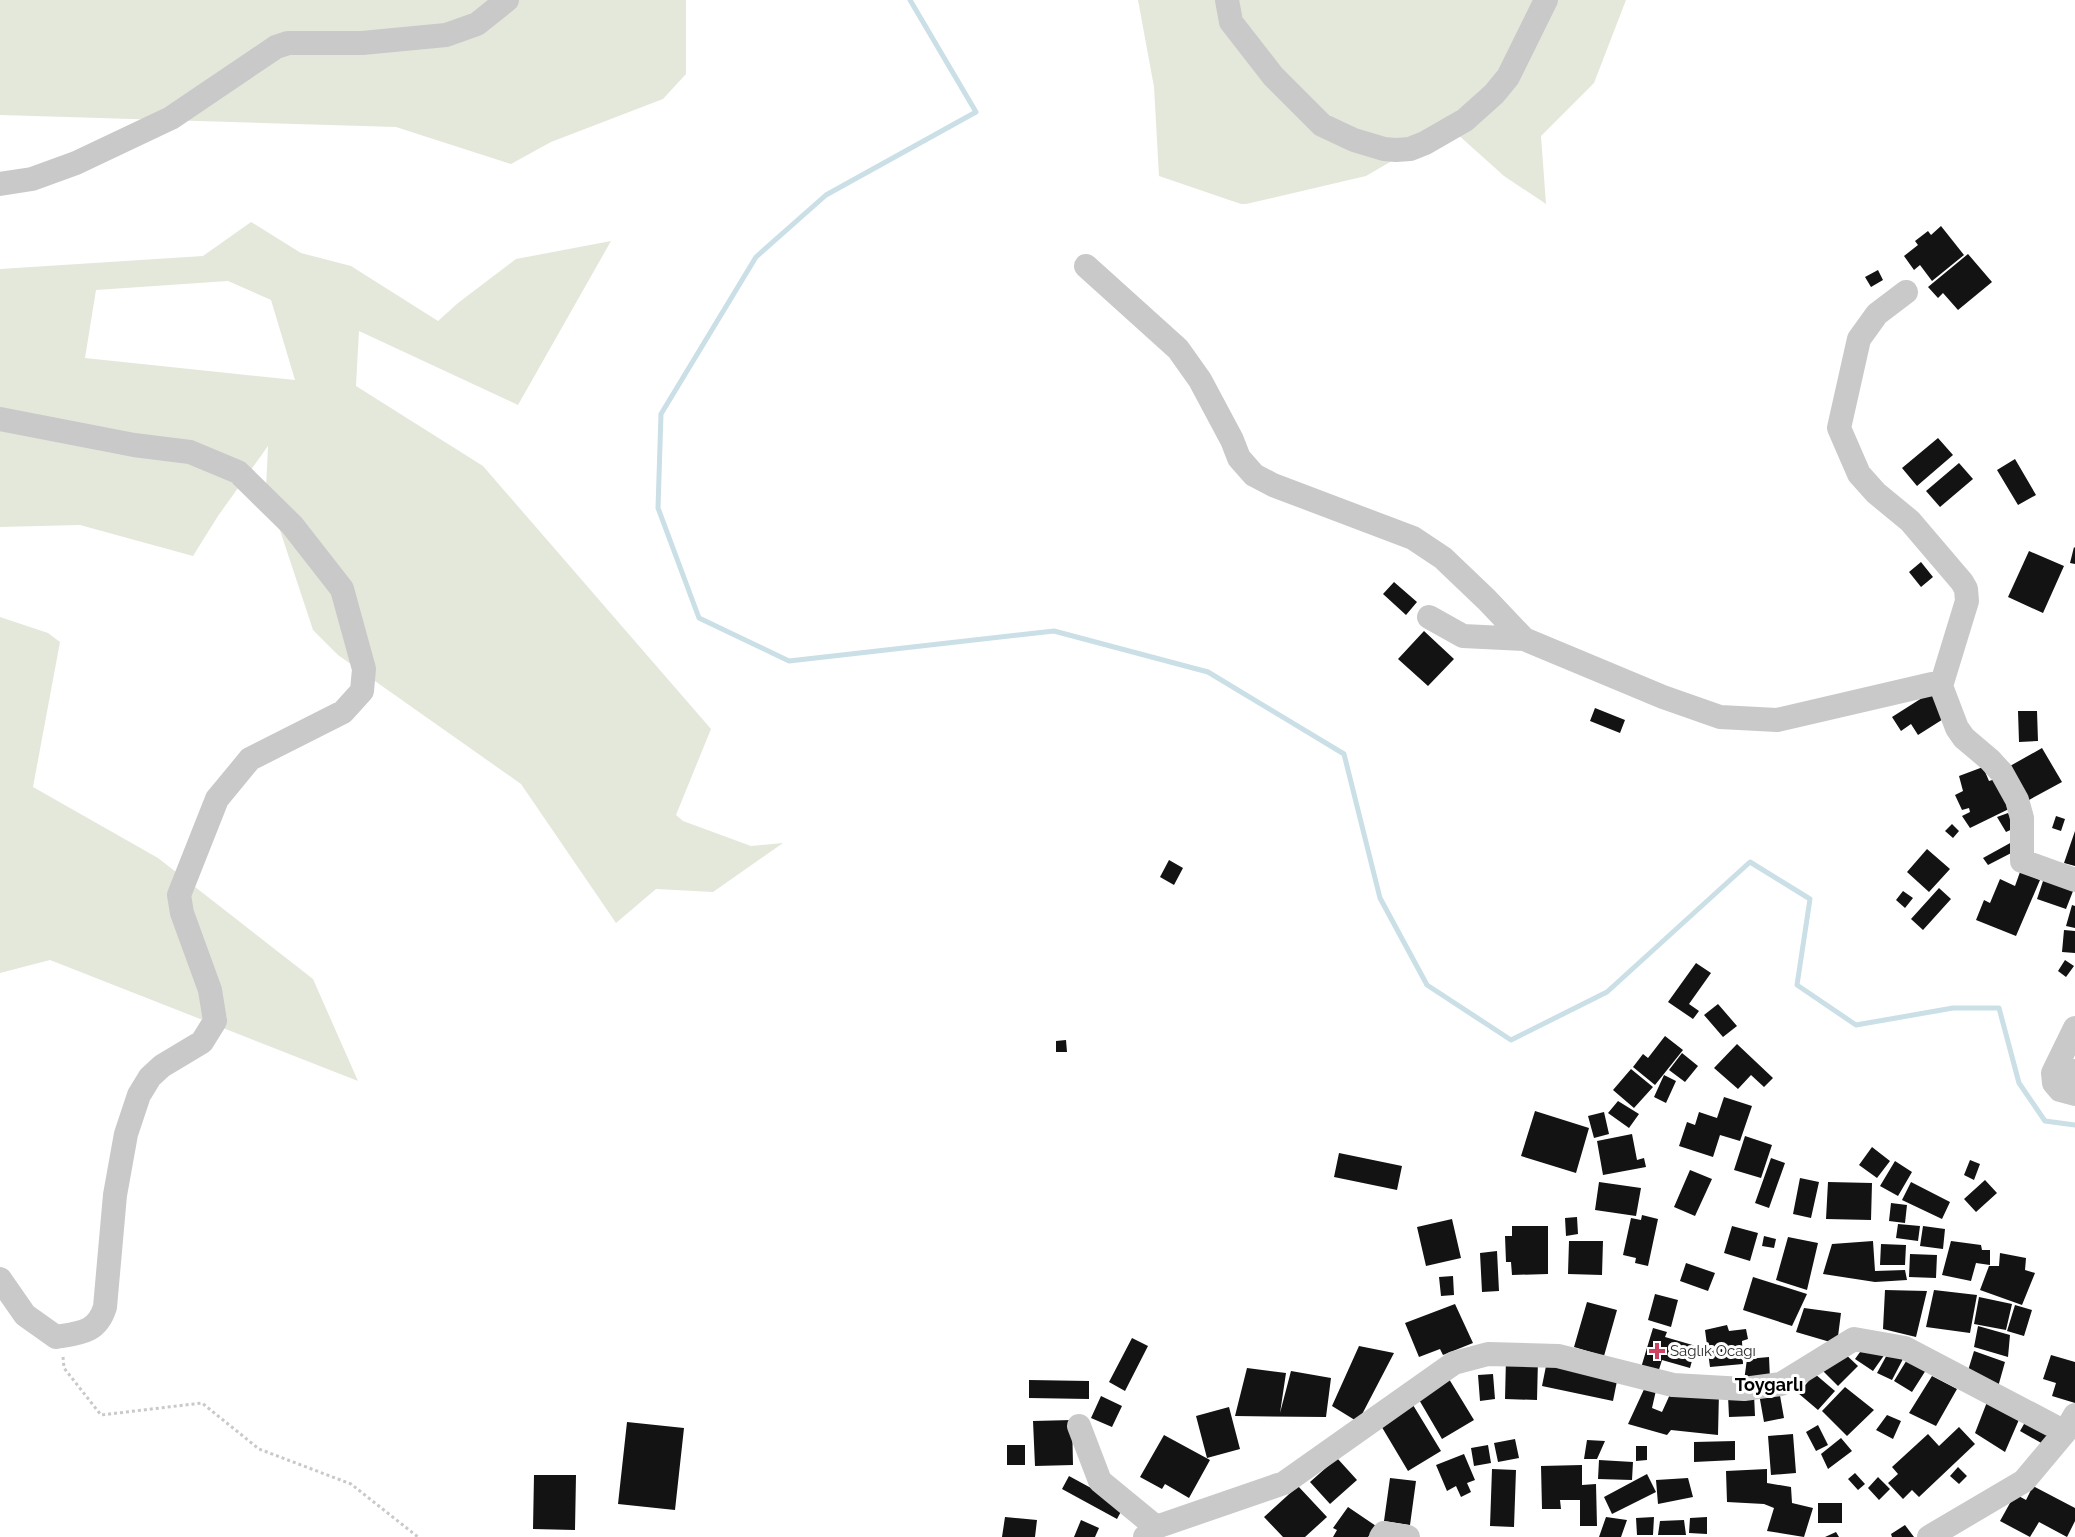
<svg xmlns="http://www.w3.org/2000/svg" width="2075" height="1537" viewBox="0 0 2075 1537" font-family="Raleway,sans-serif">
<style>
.green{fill:#e4e8db;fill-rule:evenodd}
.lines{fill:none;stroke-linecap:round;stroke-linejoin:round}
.stream{stroke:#cadfe6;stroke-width:5}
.building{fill:#131313}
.path{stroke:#c9c9c9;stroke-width:3;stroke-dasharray:3 3;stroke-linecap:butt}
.minor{stroke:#c9c9c9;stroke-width:24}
.poi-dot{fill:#cf4362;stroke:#fff;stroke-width:2}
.labels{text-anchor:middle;stroke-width:6;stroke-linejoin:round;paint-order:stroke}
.poi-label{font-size:15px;fill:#2c2c2c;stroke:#fff;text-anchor:start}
.quarter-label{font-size:18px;font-weight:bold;fill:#000;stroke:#fff}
</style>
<rect width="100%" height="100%" fill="#fff"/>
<path class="green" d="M 0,0 L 686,0 L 686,74 L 663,99 L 551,142 L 511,164 L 396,127 L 0,115 Z
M 1138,0 L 1626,0 L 1594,83 L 1541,136 L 1546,204 L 1504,176 L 1456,133 L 1409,151 L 1366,176 L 1246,204 L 1241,204 L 1159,176 L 1154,87 Z
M 251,222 L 301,253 L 351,266 L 438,321 L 458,303 L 516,259 L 611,241 L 518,405 L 359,331 L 356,386 L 483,466 L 711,729 L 676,815 L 683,821 L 751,846 L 783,843 L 713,892 L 656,889 L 616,923 L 521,784 L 338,655 L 313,630 L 266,488 L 268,446 L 218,516 L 193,556 L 80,525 L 0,527 L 0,269 L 203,256 ZM 228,281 L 271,300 L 295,380 L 85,358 L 96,290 Z
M 0,617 L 48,633 L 60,642 L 33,787 L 158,858 L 313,979 L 358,1081 L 50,960 L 0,973 Z"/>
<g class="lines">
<path class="stream" d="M 910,0 L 976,112 L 826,195 L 756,257 L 661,414 L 658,508 L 699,618 L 789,661 L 1054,631 L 1208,672 L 1344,754 L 1380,898 L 1427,985 L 1511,1040 L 1607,992 L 1750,862 L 1810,899 L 1797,985 L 1856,1025 L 1953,1008 L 1999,1008 L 2019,1083 L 2045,1121 L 2075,1125"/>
</g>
<path class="building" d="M 1941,226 L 1964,255 L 1932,281 L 1920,265 L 1914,270 L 1904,256 L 1918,245 L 1915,241 L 1928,231 L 1931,235 Z
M 1968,254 L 1992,282 L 1958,310 L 1943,293 L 1938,298 L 1928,287 Z
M 1878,270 L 1883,280 L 1871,287 L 1865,277 Z
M 1938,438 L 1953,455 L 1917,486 L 1902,468 Z
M 2015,459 L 2036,495 L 2018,505 L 1997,470 Z
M 1959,463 L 1973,479 L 1940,507 L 1926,491 Z
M 2074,547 L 2075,548 L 2075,564 L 2070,563 Z
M 2029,551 L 2064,566 L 2043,613 L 2008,597 Z
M 1921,562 L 1933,577 L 1921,587 L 1909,572 Z
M 1394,582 L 1417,602 L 1406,615 L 1383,594 Z
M 1424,631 L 1454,659 L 1428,686 L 1398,659 Z
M 1933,691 L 1948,716 L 1918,735 L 1911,724 L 1901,731 L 1892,717 Z
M 1595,708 L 1625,720 L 1620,733 L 1590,721 Z
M 2018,711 L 2037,711 L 2038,741 L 2019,742 Z
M 2042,748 L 2062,782 L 2029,800 L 2010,766 Z
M 1983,767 L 1989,781 L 1999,778 L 2013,807 L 1970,828 L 1962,816 L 1970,812 L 1969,808 L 1962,810 L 1955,795 L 1963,791 L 1959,776 Z
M 2008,813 L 2017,827 L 2006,832 L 1997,817 Z
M 2056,816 L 2065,819 L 2061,831 L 2052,828 Z
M 1952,824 L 1959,831 L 1953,838 L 1945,831 Z
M 2075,831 L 2075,866 L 2064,863 Z
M 2012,842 L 2017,850 L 1988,865 L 1983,858 Z
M 1927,849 L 1950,869 L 1929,892 L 1907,872 Z
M 1169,860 L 1183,868 L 1174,885 L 1160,877 Z
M 2020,872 L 2040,880 L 2016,936 L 1976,920 L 1984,900 L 1990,903 L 2000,879 L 2015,886 Z
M 2045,875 L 2075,886 L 2066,909 L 2037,899 Z
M 1939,888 L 1951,899 L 1923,930 L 1911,919 Z
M 1903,891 L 1913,898 L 1905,908 L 1896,900 Z
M 2072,905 L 2075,906 L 2075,928 L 2066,926 Z
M 2064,930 L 2075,931 L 2075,953 L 2062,952 Z
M 2065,960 L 2074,966 L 2066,977 L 2058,971 Z
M 1696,963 L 1711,973 L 1689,1004 L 1699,1011 L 1693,1019 L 1668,1002 Z
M 1718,1004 L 1737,1026 L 1723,1037 L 1704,1015 Z
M 1665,1036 L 1683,1050 L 1655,1085 L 1633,1067 L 1643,1054 L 1648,1058 Z
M 1066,1040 L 1067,1052 L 1056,1052 L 1056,1041 Z
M 1737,1044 L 1773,1078 L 1764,1087 L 1751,1075 L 1738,1089 L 1714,1068 Z
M 1682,1053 L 1698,1066 L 1685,1082 L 1669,1070 Z
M 1631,1069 L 1653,1087 L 1634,1108 L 1613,1090 Z
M 1664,1075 L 1676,1081 L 1666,1103 L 1654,1097 Z
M 1724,1097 L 1752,1106 L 1740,1141 L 1720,1135 L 1713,1157 L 1679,1146 L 1687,1122 L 1695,1125 L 1699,1112 L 1717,1118 Z
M 1618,1101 L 1639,1114 L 1629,1128 L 1608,1113 Z
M 1535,1111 L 1589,1128 L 1576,1173 L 1521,1156 Z
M 1604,1112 L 1609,1134 L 1594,1138 L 1588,1116 Z
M 1632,1134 L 1637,1160 L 1644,1158 L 1646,1167 L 1603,1175 L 1597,1141 Z
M 1745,1136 L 1772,1145 L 1761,1178 L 1734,1170 Z
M 1872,1147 L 1890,1161 L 1877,1178 L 1859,1165 Z
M 1339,1153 L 1402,1166 L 1397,1190 L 1334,1177 Z
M 1771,1158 L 1785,1163 L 1769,1208 L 1755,1203 Z
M 1970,1160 L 1980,1164 L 1974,1180 L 1964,1175 Z
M 1895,1161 L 1912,1172 L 1898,1196 L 1880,1186 Z
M 1690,1170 L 1712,1179 L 1695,1216 L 1674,1207 Z
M 1800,1178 L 1819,1182 L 1811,1218 L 1793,1214 Z
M 1985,1180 L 1997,1193 L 1976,1212 L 1964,1199 Z
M 1599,1182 L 1641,1188 L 1636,1216 L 1595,1210 Z
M 1828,1182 L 1872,1183 L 1871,1220 L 1826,1219 Z
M 1911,1182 L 1950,1202 L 1942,1219 L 1902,1200 Z
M 1891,1203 L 1907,1205 L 1905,1223 L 1889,1221 Z
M 1642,1215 L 1658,1219 L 1648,1266 L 1635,1263 L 1636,1258 L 1623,1255 L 1631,1218 L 1641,1220 Z
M 1577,1217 L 1578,1234 L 1566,1236 L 1565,1218 Z
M 1452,1219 L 1461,1258 L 1426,1266 L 1417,1227 Z
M 1898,1224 L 1920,1226 L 1918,1241 L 1896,1238 Z
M 1512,1226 L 1548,1226 L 1548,1274 L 1512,1275 L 1511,1262 L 1506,1262 L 1505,1236 L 1512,1236 Z
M 1732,1226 L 1758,1233 L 1750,1261 L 1724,1253 Z
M 1923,1226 L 1945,1229 L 1943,1249 L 1920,1246 Z
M 1764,1236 L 1776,1239 L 1774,1248 L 1762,1246 Z
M 1788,1237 L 1818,1243 L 1807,1290 L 1776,1280 Z
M 1569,1241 L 1603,1241 L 1602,1275 L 1568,1274 Z
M 1873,1241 L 1875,1271 L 1905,1270 L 1907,1280 L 1875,1282 L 1823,1274 L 1832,1244 Z
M 1951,1241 L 1981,1245 L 1982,1250 L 1990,1250 L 1990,1265 L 1976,1263 L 1971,1281 L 1942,1275 Z
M 1881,1244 L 1906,1245 L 1905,1265 L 1880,1265 Z
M 1497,1251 L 1499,1291 L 1482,1292 L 1480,1253 Z
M 2000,1253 L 2026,1258 L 2025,1270 L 2035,1273 L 2022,1305 L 1980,1290 L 1989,1266 L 1999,1266 Z
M 1910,1254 L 1937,1255 L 1936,1278 L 1909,1277 Z
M 1686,1263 L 1715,1273 L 1708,1291 L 1680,1281 Z
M 1453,1276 L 1454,1295 L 1441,1296 L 1439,1277 Z
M 1753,1277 L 1807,1294 L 1792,1326 L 1743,1310 Z
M 1885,1290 L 1927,1291 L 1916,1337 L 1883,1329 Z
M 1934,1290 L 1977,1295 L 1970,1333 L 1926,1327 Z
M 1655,1294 L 1678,1300 L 1671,1327 L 1648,1320 Z
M 1979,1297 L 2012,1304 L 2006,1330 L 1974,1324 Z
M 1587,1302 L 1617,1310 L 1604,1356 L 1574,1347 Z
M 1455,1304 L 1473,1343 L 1443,1355 L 1440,1349 L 1419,1357 L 1405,1323 Z
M 2015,1305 L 2032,1310 L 2024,1336 L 2007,1331 Z
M 1804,1308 L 1841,1313 L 1837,1344 L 1796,1332 Z
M 1727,1325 L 1729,1331 L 1746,1329 L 1748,1339 L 1742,1341 L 1743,1364 L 1710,1367 L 1705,1330 Z
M 1978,1326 L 2010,1335 L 2008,1357 L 1974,1347 Z
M 1653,1328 L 1667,1332 L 1665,1337 L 1696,1346 L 1690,1368 L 1662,1360 L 1657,1376 L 1640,1371 Z
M 1132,1338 L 1148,1346 L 1125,1391 L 1109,1382 Z
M 1359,1346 L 1394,1353 L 1358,1422 L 1332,1406 Z
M 1863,1348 L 1885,1354 L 1873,1371 L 1855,1359 Z
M 1842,1351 L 1858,1366 L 1838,1386 L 1822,1370 Z
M 1889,1351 L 1903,1359 L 1892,1380 L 1877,1373 Z
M 1974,1351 L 2005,1362 L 1998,1387 L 1966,1377 Z
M 2051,1355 L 2075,1362 L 2075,1403 L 2052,1396 L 2056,1383 L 2043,1379 Z
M 1769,1357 L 1770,1379 L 1744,1381 L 1747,1359 Z
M 1506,1358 L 1538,1359 L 1537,1400 L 1505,1399 Z
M 1908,1358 L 1926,1370 L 1912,1392 L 1894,1381 Z
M 1547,1361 L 1618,1376 L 1613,1401 L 1542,1386 Z
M 1247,1368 L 1286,1373 L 1280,1413 L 1291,1371 L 1331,1378 L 1326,1417 L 1235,1416 Z
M 1493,1374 L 1495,1399 L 1480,1401 L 1478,1375 Z
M 1815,1374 L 1835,1391 L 1818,1410 L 1798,1393 Z
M 1932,1376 L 1957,1389 L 1936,1426 L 1909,1413 Z
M 1449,1379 L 1474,1420 L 1442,1439 L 1418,1398 Z
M 1029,1380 L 1089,1381 L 1089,1399 L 1029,1398 Z
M 1646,1385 L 1657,1386 L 1652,1408 L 1662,1412 L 1672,1390 L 1719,1392 L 1718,1435 L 1671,1430 L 1667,1435 L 1628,1424 Z
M 1845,1387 L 1874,1410 L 1847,1436 L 1822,1411 Z
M 1779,1390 L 1784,1418 L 1764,1422 L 1759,1394 Z
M 1754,1394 L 1755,1416 L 1729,1417 L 1728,1396 Z
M 1101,1396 L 1122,1406 L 1112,1427 L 1091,1418 Z
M 1987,1402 L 2021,1415 L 2005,1452 L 1975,1433 Z
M 1413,1405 L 1441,1451 L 1408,1471 L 1380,1424 Z
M 1229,1407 L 1240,1449 L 1207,1458 L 1196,1416 Z
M 1887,1415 L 1901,1421 L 1893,1439 L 1876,1430 Z
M 2028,1417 L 2051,1430 L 2043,1444 L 2020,1431 Z
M 1072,1420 L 1073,1465 L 1035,1466 L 1033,1421 Z
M 627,1422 L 684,1428 L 675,1510 L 618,1504 Z
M 1818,1425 L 1828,1445 L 1816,1451 L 1806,1432 Z
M 1959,1427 L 1975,1444 L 1919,1497 L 1912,1490 L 1903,1499 L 1888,1483 L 1898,1474 L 1892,1467 L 1928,1434 L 1939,1446 Z
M 1793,1434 L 1796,1473 L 1771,1475 L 1768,1436 Z
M 1164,1435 L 1210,1460 L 1189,1498 L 1165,1484 L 1162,1489 L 1140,1477 Z
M 1841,1438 L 1852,1451 L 1828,1469 L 1821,1454 Z
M 1515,1439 L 1519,1458 L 1498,1462 L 1494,1443 Z
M 1587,1440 L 1605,1441 L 1597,1459 L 1584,1459 Z
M 1735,1441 L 1735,1460 L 1694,1462 L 1694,1442 Z
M 1007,1445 L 1025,1445 L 1025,1465 L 1007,1465 Z
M 1488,1445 L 1491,1463 L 1474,1466 L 1471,1448 Z
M 1636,1446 L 1647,1446 L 1647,1460 L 1636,1461 Z
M 1464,1454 L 1475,1480 L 1467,1483 L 1471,1492 L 1461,1497 L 1456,1486 L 1447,1491 L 1436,1465 Z
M 1337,1458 L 1357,1480 L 1330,1504 L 1310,1482 Z
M 1599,1460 L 1633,1462 L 1632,1480 L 1598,1479 Z
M 1582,1465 L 1582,1485 L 1596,1484 L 1597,1526 L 1580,1526 L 1580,1500 L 1560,1500 L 1561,1509 L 1542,1509 L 1541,1466 Z
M 1958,1467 L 1967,1476 L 1959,1484 L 1950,1476 Z
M 1492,1469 L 1516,1470 L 1514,1527 L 1490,1526 Z
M 1767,1469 L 1767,1483 L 1791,1487 L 1792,1503 L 1813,1508 L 1804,1537 L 1767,1531 L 1774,1508 L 1764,1504 L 1727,1502 L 1726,1471 Z
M 1855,1473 L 1865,1484 L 1858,1490 L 1848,1479 Z
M 1647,1474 L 1656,1492 L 1612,1514 L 1604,1497 Z
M 534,1475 L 576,1475 L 575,1530 L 533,1529 Z
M 1069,1476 L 1124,1506 L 1117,1519 L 1062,1489 Z
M 1878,1477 L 1890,1489 L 1879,1500 L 1868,1488 Z
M 1390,1478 L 1416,1481 L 1410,1525 L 1384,1521 Z
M 1688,1478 L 1693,1497 L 1658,1504 L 1656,1480 Z
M 1298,1486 L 1327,1517 L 1305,1537 L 1283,1537 L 1264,1517 Z
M 2033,1486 L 2075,1508 L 2075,1521 L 2067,1537 L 2039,1522 L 2030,1537 L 2000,1521 L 2015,1494 L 2026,1500 Z
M 1818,1503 L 1842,1503 L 1842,1523 L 1818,1523 Z
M 1348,1507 L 1376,1526 L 1368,1537 L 1333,1537 L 1337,1530 L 1333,1528 Z
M 1005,1517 L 1037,1520 L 1035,1537 L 1002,1537 Z
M 1606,1517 L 1627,1520 L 1621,1537 L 1599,1537 Z
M 1654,1517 L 1653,1535 L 1637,1535 L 1636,1518 Z
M 1707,1517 L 1707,1534 L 1689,1533 L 1690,1518 Z
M 1081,1520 L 1099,1528 L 1095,1537 L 1074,1537 Z
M 1684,1520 L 1686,1535 L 1658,1535 L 1660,1521 Z
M 1905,1525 L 1914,1537 L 1892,1537 L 1891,1534 Z
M 1836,1532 L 1839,1537 L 1825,1537 Z"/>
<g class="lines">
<path class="path" d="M 63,1357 L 64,1368 L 101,1415 L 202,1403 L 259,1449 L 351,1484 L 418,1537"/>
<path class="minor" d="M 1227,0 L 1231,22 L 1273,76 L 1322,125 L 1354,140 L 1384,149 L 1396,150 L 1410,149 L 1425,143 L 1465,120 L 1494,94 L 1508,77 L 1546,0
M 0,184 L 32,179 L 76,163 L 171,118 L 276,47 L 288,43 L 362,43 L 446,35 L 477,24 L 507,0
M 1086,266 L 1178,349 L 1200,380 L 1232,440 L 1239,458 L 1254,475 L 1273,485 L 1413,538 L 1443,558 L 1487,600 L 1524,639 L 1663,697 L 1720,717 L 1777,720 L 1932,684 L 1941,686 L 1957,728 L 1964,738 L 1990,760 L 2002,773 L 2017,800 L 2022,818 L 2022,861 L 2075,880
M 1906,292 L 1877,314 L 1859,339 L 1839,428 L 1859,474 L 1876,493 L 1910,521 L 1962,582 L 1966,589 L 1967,601 L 1941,686
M 0,419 L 134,445 L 190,452 L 238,472 L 292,525 L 342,589 L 364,669 L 362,691 L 343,712 L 250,759 L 217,799 L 179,895 L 182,913 L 210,990 L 215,1021 L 202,1042 L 162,1066 L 150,1077 L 139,1095 L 126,1134 L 115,1195 L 105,1307 C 97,1333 80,1333 56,1337 L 25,1315 L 0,1279
M 1429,617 L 1463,636 L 1524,639
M 2075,1071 L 2060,1090 L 2075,1094
M 2060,1090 L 2054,1083 L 2053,1073 L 2075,1028
M 1079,1426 L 1100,1481 L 1156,1527
M 1145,1537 L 1156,1527 L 1284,1483 L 1454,1363 L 1488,1354 L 1558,1356 L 1673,1385 L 1744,1389 L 1781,1384 L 1854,1339 L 1905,1348 L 2065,1432
M 1381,1537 L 1384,1533 L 1408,1537
M 1929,1537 L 2024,1481 L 2065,1432 L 2075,1415"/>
</g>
<path class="poi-dot" d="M1654 1342h6v6h6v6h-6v6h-6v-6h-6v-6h6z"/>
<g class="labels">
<g class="poi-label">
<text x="1670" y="1356">Saglık Ocagı</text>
</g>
<g class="quarter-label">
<text x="1769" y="1391">Toygarlı</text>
</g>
</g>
</svg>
